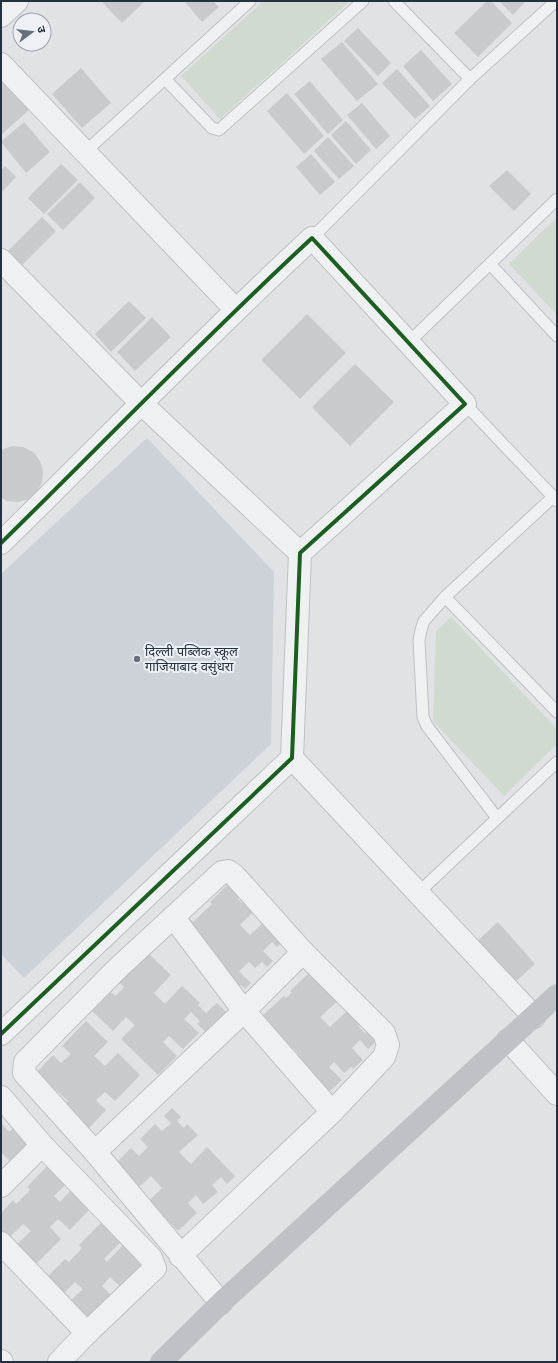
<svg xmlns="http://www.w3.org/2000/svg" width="558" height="1363" font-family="'Nunito Sans','Noto Sans Devanagari',sans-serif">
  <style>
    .built { fill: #cdd2d9 }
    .green { fill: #d1dad0 }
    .building { fill: #c8cacd }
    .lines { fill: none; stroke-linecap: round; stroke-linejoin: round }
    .lane-casing { stroke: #bec0c3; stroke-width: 13 }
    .street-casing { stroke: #bec0c3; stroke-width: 24 }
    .lane { stroke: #eff0f2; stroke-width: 11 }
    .street { stroke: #eff0f2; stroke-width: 22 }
    .secondary { stroke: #bec1c6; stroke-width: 22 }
    .cycleway-casing { stroke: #edf1f6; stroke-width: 6 }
    .cycleway { stroke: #1b5e20; stroke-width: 4 }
    .poi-dot { fill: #676f7a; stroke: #edf1f6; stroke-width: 1.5 }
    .labels { text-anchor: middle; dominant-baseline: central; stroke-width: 4; stroke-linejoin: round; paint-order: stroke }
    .poi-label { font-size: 13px; fill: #263140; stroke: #edf1f6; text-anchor: start }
  </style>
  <rect width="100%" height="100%" fill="#e0e2e5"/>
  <!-- built -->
  <polygon class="built" points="147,438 274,572 271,744 24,978 1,954 1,574"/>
  <!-- green -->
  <g class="green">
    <polygon points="263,1 350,1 220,119 181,76"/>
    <polygon points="557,217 557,315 509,264"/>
    <polygon points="451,617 557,729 557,744 504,796 433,721 436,631"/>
  </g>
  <!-- building -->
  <g class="building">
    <polygon points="101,1 145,1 122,23"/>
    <polygon points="184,1 213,1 219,7 202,22"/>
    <polygon points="487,1 491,1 512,23 478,57 454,33"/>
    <polygon points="499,1 526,1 513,15"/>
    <polygon points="358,28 391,63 378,76 344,41"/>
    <polygon points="342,42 378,84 357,101 321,59"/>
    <polygon points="421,50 452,84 433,101 403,66"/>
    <polygon points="81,68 111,103 82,128 52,94"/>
    <polygon points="397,69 430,106 415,119 382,83"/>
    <polygon points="1,77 30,109 1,135"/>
    <polygon points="310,81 343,120 328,134 294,94"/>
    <polygon points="287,93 324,136 304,154 267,111"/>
    <polygon points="362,103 390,136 376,149 347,115"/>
    <polygon points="346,121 371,150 356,164 331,135"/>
    <polygon points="24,122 50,152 26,173 1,142"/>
    <polygon points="328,137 354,166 339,179 314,151"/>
    <polygon points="311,154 335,182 320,195 296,167"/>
    <polygon points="61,164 78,180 44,214 28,198"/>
    <polygon points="5,166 16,177 1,193 1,170"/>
    <polygon points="507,170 531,194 514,211 489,186"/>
    <polygon points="80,182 95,198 63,230 47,214"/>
    <polygon points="42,217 56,231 21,266 7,252"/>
    <polygon points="129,301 146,318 111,352 95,334"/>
    <polygon points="307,314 346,353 300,399 261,360"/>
    <polygon points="152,317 171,337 135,371 117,352"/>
    <polygon points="355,364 394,402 350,446 312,407"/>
    <polygon points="12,446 23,447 33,452 40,461 43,471 42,482 37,492 29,499 18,502 7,501 1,498 1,450"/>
    <polygon points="228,884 240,897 237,899 242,903 244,901 254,911 240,925 250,935 264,922 283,941 277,947 272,942 263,951 273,961 267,967 262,962 255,968 249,962 239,971 251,983 245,989 241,985 237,987 187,927 192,920 193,922 212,904 210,902"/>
    <polygon points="498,922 535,964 512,985 475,943"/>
    <polygon points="146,951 171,975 154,993 165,1004 182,986 200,1003 198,1005 206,1013 217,1003 228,1014 209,1035 197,1024 200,1021 191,1012 184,1019 199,1033 183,1049 169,1036 163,1042 177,1056 158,1075 121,1039 135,1025 126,1017 113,1031 90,1009 108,990 116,996 124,987 117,980"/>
    <polygon points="312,970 320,985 327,992 330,989 340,999 320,1017 330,1027 349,1009 362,1023 358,1026 365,1033 367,1031 377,1041 368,1049 360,1040 352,1048 363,1060 353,1069 351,1067 344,1073 334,1062 329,1067 342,1080 330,1091 328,1089 322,1093 295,1061 300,1056 291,1046 285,1052 261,1017 284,996 286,998 292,992 290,991"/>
    <polygon points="86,1021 108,1042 94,1056 105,1066 118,1053 140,1075 115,1101 105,1092 96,1100 106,1110 88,1129 64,1105 68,1101 56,1090 52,1094 34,1075 53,1055 61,1063 71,1054 62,1046"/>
    <polygon points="172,1108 181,1117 177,1121 184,1128 187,1124 198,1135 179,1152 191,1164 207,1147 235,1176 227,1184 221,1177 212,1185 218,1192 203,1204 196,1195 188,1203 197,1213 178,1231 149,1201 162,1188 151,1176 137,1189 114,1165 131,1148 139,1156 148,1147 140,1139 155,1124 162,1131 171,1123 164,1116"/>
    <polygon points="1,1123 9,1132 17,1125 32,1141 10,1161 1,1152"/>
    <polygon points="49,1164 67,1183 54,1196 60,1202 73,1188 92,1207 70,1230 58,1219 50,1227 61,1239 33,1267 13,1248 31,1231 23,1224 6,1241 1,1236 1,1213 13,1200 16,1204 30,1190 27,1187"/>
    <polygon points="101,1223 121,1242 104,1259 107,1262 123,1245 144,1266 122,1288 110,1277 102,1286 113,1297 84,1326 65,1306 83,1289 75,1282 58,1299 41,1283 65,1259 69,1262 82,1248 79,1245"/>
  </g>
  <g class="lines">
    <defs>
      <g id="lane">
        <polyline points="394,1 470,79"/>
        <polyline points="165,79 212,128 219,130 363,1"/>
        <polyline points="85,152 250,1"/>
        <polyline points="312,238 470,79 556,1"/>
        <polyline points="490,264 557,336"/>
        <polyline points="408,343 557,199"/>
        <polyline points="465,404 557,501"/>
        <polyline points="445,597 557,712"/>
        <polyline points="497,818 427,726 423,717 419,640 421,630 424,621 445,597 553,497"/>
        <polyline points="418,893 557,762"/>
      </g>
      <g id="street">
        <polyline points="1,16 17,1"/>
        <polyline points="1,64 235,309"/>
        <polyline points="1,260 142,404 300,553"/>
        <path d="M1,543C105,441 205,337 312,238L465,404L300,553L292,758L1,1034"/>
        <polyline points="292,758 534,1017"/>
        <polyline points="174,918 244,1011 332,1112"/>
        <polyline points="508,1040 557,1094"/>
        <polyline points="1,1097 42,1145 151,1258 155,1268 87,1333 59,1362"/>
        <polyline points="95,1152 244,1011 303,952"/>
        <polyline points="1,1186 42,1145"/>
        <polyline points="1,1243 87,1333"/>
        <polyline points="180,1256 332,1112 384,1057 388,1045 384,1033 303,952 234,875 228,871 222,872 118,968 25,1062 24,1073 95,1152 221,1303"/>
        <polyline points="1,1361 2,1362"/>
      </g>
    </defs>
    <!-- lane casing -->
    <use href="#lane" class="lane-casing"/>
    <!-- street casing -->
    <use href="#street" class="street-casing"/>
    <!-- lane -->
    <use href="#lane" class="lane"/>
    <!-- street -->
    <use href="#street" class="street"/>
    <!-- secondary -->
    <polyline class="secondary" points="161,1362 221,1303 557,995"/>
    <defs>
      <path id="cycleway" d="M1,543C105,441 205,337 312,238L465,404L300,553L292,758L1,1034"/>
    </defs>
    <!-- cycleway casing -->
    <use href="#cycleway" class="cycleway-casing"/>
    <!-- cycleway -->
    <use href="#cycleway" class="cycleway"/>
  </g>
  <!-- markers -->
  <circle class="poi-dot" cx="137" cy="659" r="4"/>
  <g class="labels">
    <!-- poi labels -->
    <g class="poi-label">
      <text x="145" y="652">दिल्ली पब्लिक स्कूल<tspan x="145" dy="15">गाजियाबाद वसुंधरा</tspan></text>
    </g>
  </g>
  <!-- border -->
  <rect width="558" height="1363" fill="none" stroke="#263140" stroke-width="4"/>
  <!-- north arrow -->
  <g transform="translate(32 32) rotate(75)"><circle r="19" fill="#edf1f6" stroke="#9da4ad"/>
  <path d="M0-3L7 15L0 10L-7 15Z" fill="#676f7a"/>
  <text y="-6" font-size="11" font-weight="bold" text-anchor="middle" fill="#263140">उ</text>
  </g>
</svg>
